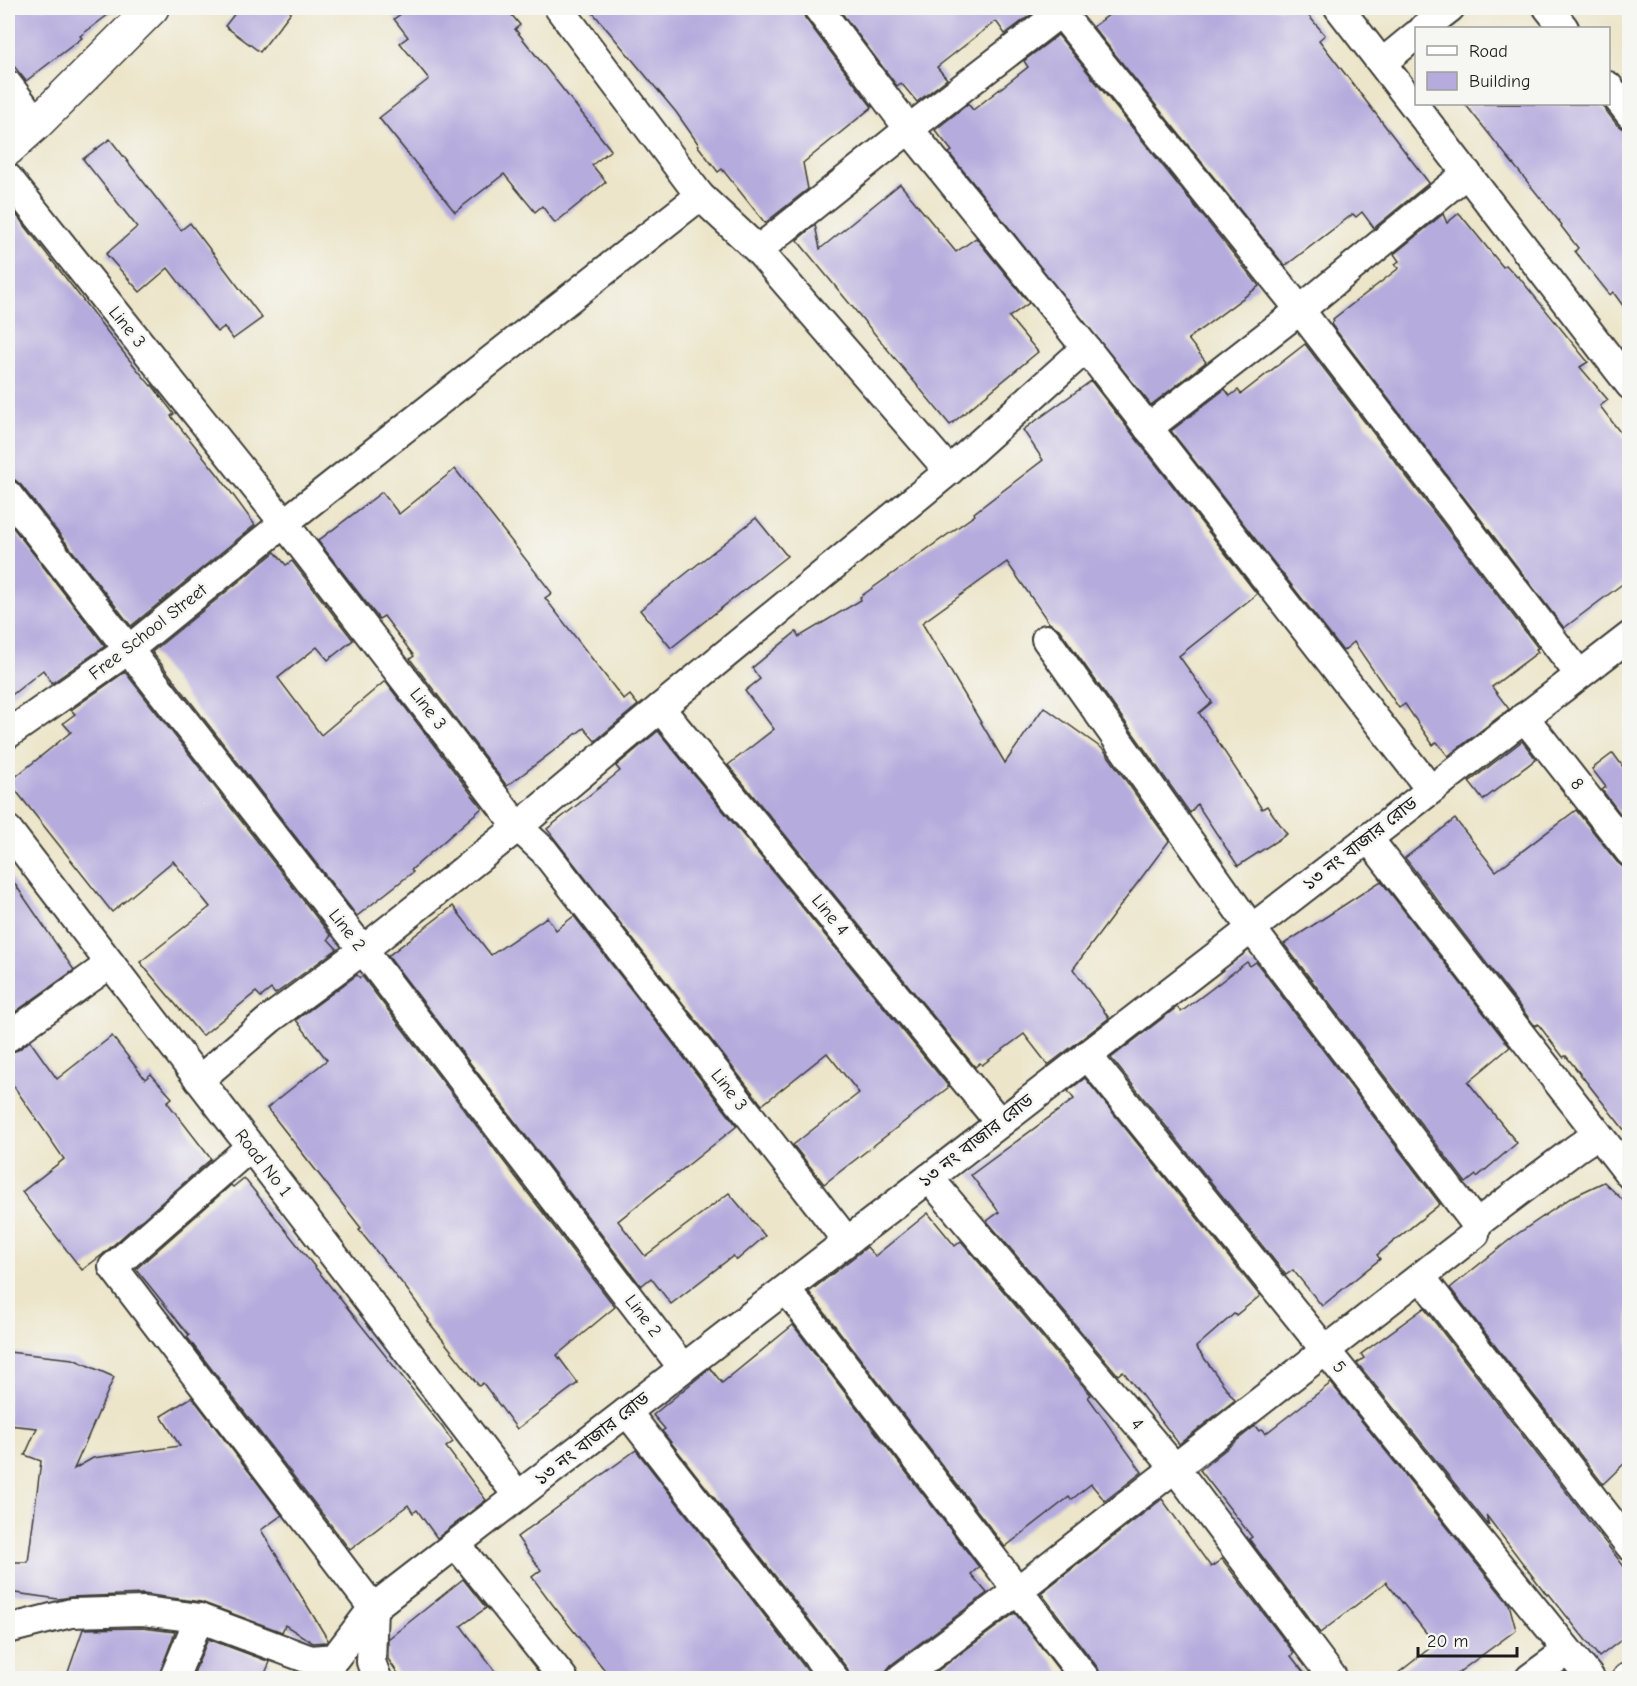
<svg xmlns="http://www.w3.org/2000/svg" width="1637" height="1686" font-family="'Comic Neue','Noto Sans Bengali',sans-serif">
  <style>
    .building { fill: #b5abdd }
    .lines { fill: none; stroke-linecap: round; stroke-linejoin: round }
    .minor-casing { stroke: #3b3a36; stroke-width: 32 }
    .tertiary-casing { stroke: #3b3a36; stroke-width: 36 }
    .minor { stroke: #fff; stroke-width: 28 }
    .tertiary { stroke: #fff; stroke-width: 33 }
    .labels { text-anchor: middle; dominant-baseline: central; stroke-width: 5; stroke-linejoin: round; paint-order: stroke }
    .street-label { font-size: 18px; fill: #1c1c1c; stroke: #f6f6f2 }
  </style>
  <rect width="100%" height="100%" fill="#f6f6f2"/>
  <filter id="ink" filterUnits="userSpaceOnUse"><feTurbulence type="fractalNoise" baseFrequency=".0167" numOctaves="2"/><feDisplacementMap in="SourceGraphic" scale="12" xChannelSelector="R" yChannelSelector="G"/><feConvolveMatrix kernelMatrix="1 2 1 2 8 2 1 2 1" color-interpolation-filters="sRGB"/></filter>
  <filter id="wash" filterUnits="userSpaceOnUse"><feTurbulence type="fractalNoise" baseFrequency=".008" numOctaves="4" result="noise"/><feDisplacementMap in="SourceGraphic" scale="24" xChannelSelector="R" yChannelSelector="G"/><feGaussianBlur stdDeviation="1.35" result="paint"/><feColorMatrix in="noise" values="0 0 0 0 0 0 0 0 0 0 0 0 0 0 0 0 0 1.4 0 .05"/><feComposite in="paint" operator="in"/></filter>
  <g filter="url(#wash)">
    <rect width="100%" height="100%" fill="#ece5c9"/>
    <g id="blocks">
      <!-- building -->
      <g class="building">
        <polygon points="8,8 117,8 80,36 82,38 26,81 8,59"/>
        <polygon points="239,8 294,8 260,52 225,26"/>
        <polygon points="409,8 506,8 520,25 515,29 611,150 592,165 606,182 555,223 542,206 535,212 504,174 455,212 379,118 429,79 400,43 408,37 394,19"/>
        <polygon points="589,8 802,8 805,18 872,107 803,163 808,189 765,223 722,169 718,172 698,146 699,145 676,112"/>
        <polygon points="838,8 1040,8 1005,34 996,21 937,67 947,79 917,102 901,83 897,86"/>
        <polygon points="1118,8 1302,8 1325,35 1319,40 1429,183 1374,228 1362,212 1356,217 1353,214 1285,266 1093,27"/>
        <polygon points="1058,35 1259,286 1188,339 1206,362 1151,405 949,153 952,151 935,130 968,104 973,110 1028,67 1024,61"/>
        <polygon points="1465,104 1601,104 1617,125 1623,129 1629,130 1629,314 1613,292 1610,295 1575,251 1578,248 1561,226 1562,225"/>
        <polygon points="110,139 181,230 190,223 262,318 233,339 224,327 217,332 168,268 140,292 106,254 137,227 83,159"/>
        <polygon points="900,184 956,252 976,238 1029,303 1009,317 1038,352 950,425 797,240 815,225 820,249"/>
        <polygon points="8,204 127,357 151,386 152,385 174,414 171,416 219,476 255,525 131,626 21,485 15,480 8,479"/>
        <polygon points="1459,213 1503,267 1506,265 1517,277 1518,276 1588,362 1580,367 1608,400 1600,406 1629,444 1629,579 1564,628 1331,324 1334,321 1333,319 1399,268 1395,264 1399,261 1394,254 1443,214 1447,223"/>
        <polygon points="1305,344 1538,648 1536,649 1538,652 1492,687 1509,709 1448,756 1437,742 1433,745 1405,704 1399,708 1354,642 1343,651 1171,431 1225,389 1230,396 1238,390 1241,394"/>
        <polygon points="1091,381 1257,594 1179,656 1212,702 1199,713 1262,809 1267,806 1287,834 1238,866 1197,804 1190,813 1059,629 1049,623 1007,562 922,623 1005,763 1044,707 1104,750 1169,841 1073,969 1109,1018 1048,1065 1024,1034 982,1065 980,1063 975,1067 728,765 774,729 745,691 760,679 752,668 796,632 799,637 861,600 860,597 975,515 974,513 1043,460 1023,430"/>
        <polygon points="455,469 552,593 545,598 624,700 630,695 638,705 595,741 584,728 507,786 410,659 414,656 384,616 379,619 318,541 382,492 399,514"/>
        <polygon points="756,518 787,556 671,648 640,610"/>
        <polygon points="8,521 105,646 52,683 43,670 8,698"/>
        <polygon points="275,552 286,565 292,561 353,640 328,660 317,647 278,678 321,735 385,681 482,808 411,870 413,872 357,916 152,652"/>
        <polygon points="125,672 331,936 328,939 337,949 275,994 271,989 261,997 256,992 202,1036 140,962 210,907 173,861 112,912 9,782 71,732 63,723 75,714 71,710"/>
        <polygon points="658,731 949,1087 824,1184 793,1145 859,1093 827,1053 762,1105 547,829 620,771 616,766"/>
        <polygon points="1522,741 1536,759 1483,800 1469,782"/>
        <polygon points="1613,753 1626,771 1629,768 1629,825 1602,790 1606,787 1592,769"/>
        <polygon points="1576,810 1617,862 1623,867 1629,868 1629,1136 1566,1056 1563,1057 1538,1024 1535,1026 1405,858 1455,819 1496,871"/>
        <polygon points="8,874 74,970 8,1017"/>
        <polygon points="1381,881 1510,1047 1468,1082 1517,1143 1477,1177 1476,1175 1466,1183 1284,944"/>
        <polygon points="453,906 491,955 547,917 556,930 574,916 737,1126 618,1221 645,1256 729,1193 765,1236 737,1260 733,1256 671,1304 651,1278 641,1286 388,956"/>
        <polygon points="1247,962 1250,966 1256,962 1440,1204 1377,1255 1380,1259 1322,1306 1293,1270 1286,1275 1111,1058 1177,1007 1181,1012"/>
        <polygon points="357,975 360,978 362,976 615,1307 557,1355 578,1383 517,1429 483,1383 479,1386 428,1321 429,1320 406,1288 359,1230 361,1228 267,1108 327,1060 296,1020"/>
        <polygon points="112,1036 145,1079 151,1074 172,1098 167,1102 211,1159 102,1255 82,1270 22,1192 64,1159 8,1078 8,1053 18,1050 30,1041 57,1079"/>
        <polygon points="1085,1078 1260,1296 1236,1315 1234,1314 1196,1347 1235,1400 1179,1444 1123,1371 1118,1375 987,1221 999,1212 971,1175 1074,1099 1068,1091"/>
        <polygon points="244,1178 443,1428 453,1442 446,1447 486,1500 437,1538 417,1510 413,1513 408,1505 350,1550 187,1337 189,1335 136,1269 231,1185 233,1187"/>
        <polygon points="1604,1182 1629,1206 1629,1459 1603,1484 1450,1288 1513,1237 1572,1197"/>
        <polygon points="928,1213 955,1246 961,1241 1091,1395 1088,1397 1142,1472 1105,1501 1091,1484 1071,1500 1069,1497 1005,1547 809,1292 867,1247 875,1256"/>
        <polygon points="1424,1308 1629,1573 1629,1634 1599,1657 1549,1594 1547,1595 1486,1515 1489,1526 1357,1363 1364,1358 1361,1354"/>
        <polygon points="793,1325 979,1567 971,1574 987,1593 891,1665 886,1671 885,1678 850,1678 847,1668 662,1431 665,1429 653,1415 710,1368 722,1383"/>
        <polygon points="8,1352 73,1359 114,1377 74,1469 93,1458 180,1446 161,1416 192,1397 282,1515 261,1530 328,1640 326,1642 313,1643 285,1625 282,1632 201,1602 143,1594 71,1597 58,1599 8,1592 8,1562 28,1562 41,1461 25,1455 37,1428 8,1425"/>
        <polygon points="1331,1383 1509,1604 1516,1630 1451,1678 1392,1678 1435,1644 1386,1582 1320,1633 1249,1539 1252,1537 1200,1470 1255,1426 1259,1431 1262,1429 1265,1434"/>
        <polygon points="636,1450 813,1678 611,1678 553,1605 532,1577 541,1570 517,1537"/>
        <polygon points="1162,1499 1211,1567 1222,1559 1294,1653 1291,1656 1308,1678 1101,1678 1098,1668 1041,1593"/>
        <polygon points="463,1579 486,1608 461,1626 500,1678 401,1678 388,1659 388,1639"/>
        <polygon points="1015,1613 1065,1678 928,1678"/>
        <polygon points="142,1628 175,1632 158,1678 66,1678 83,1629"/>
        <polygon points="208,1639 270,1662 263,1678 192,1678"/>
      </g>
    </g>
  </g>
  <g filter="url(#ink)">
    <use href="#blocks" fill-opacity="0" stroke="#3b3a36" stroke-width="1.5"/>
    <g class="lines">
      <defs>
        <g id="minor">
          <polyline points="559,8 700,196"/>
          <polyline points="818,8 909,129 1086,348 1430,789"/>
          <polyline points="1057,8 1300,310 1579,674"/>
          <polyline points="1339,8 1630,385"/>
          <polyline points="1548,8 1564,28"/>
          <polyline points="1424,28 1450,8"/>
          <polyline points="1382,63 1416,35"/>
          <polyline points="8,85 37,123"/>
          <polyline points="1608,86 1630,114"/>
          <polyline points="8,178 284,523 518,827 544,851 847,1241"/>
          <polyline points="758,250 909,129 1066,8"/>
          <polyline points="1148,428 1300,310 1467,173"/>
          <polyline points="8,495 363,950 683,1368"/>
          <polyline points="660,708 1000,1123"/>
          <polyline points="1524,717 1630,852"/>
          <polyline points="8,734 128,650 284,523 700,196 758,250 949,471"/>
          <polyline points="8,830 518,1496"/>
          <polyline points="1368,838 1630,1175"/>
          <polyline points="8,1037 110,964"/>
          <polyline points="1087,1055 1590,1678"/>
          <polyline points="199,1080 270,1019 363,950 518,827 660,708 949,471 1086,348"/>
          <polyline points="250,1147 113,1267 373,1608 371,1662 377,1678"/>
          <polyline points="929,1178 1175,1468 1333,1678"/>
          <polyline points="1476,1224 1577,1148 1598,1134"/>
          <polyline points="1421,1277 1630,1546"/>
          <polyline points="786,1289 1085,1678"/>
          <polyline points="627,1412 834,1678"/>
          <polyline points="456,1544 563,1678"/>
          <polyline points="8,1629 71,1613 143,1611 199,1618 311,1660 335,1658 373,1608 1630,636"/>
          <polyline points="174,1678 199,1618"/>
          <polyline points="901,1678 1017,1591 1475,1234 1476,1224 1251,928 1046,639"/>
          <polyline points="1530,1678 1567,1651"/>
          <polyline points="1627,1678 1630,1676"/>
        </g>
        <polyline id="tertiary" points="8,149 37,123 152,8"/>
      </defs>
      <!-- minor casing -->
      <use href="#minor" class="minor-casing"/>
      <!-- tertiary casing -->
      <use href="#tertiary" class="tertiary-casing"/>
      <!-- minor -->
      <use href="#minor" class="minor"/>
      <!-- tertiary -->
      <use href="#tertiary" class="tertiary"/>
    </g>
  </g>
  <g class="labels">
    <!-- street labels -->
    <g class="street-label">
      <text transform="translate(127 327) rotate(51)">Line 3</text>
      <text transform="translate(148 632) rotate(-38)">Free School Street</text>
      <text transform="translate(428 709) rotate(52)">Line 3</text>
      <text transform="translate(1577 784) rotate(52)">8</text>
      <text transform="translate(1360 844) rotate(-38)">১৩ নং বাজার রোড</text>
      <text transform="translate(830 915) rotate(51)">Line 4</text>
      <text transform="translate(347 930) rotate(52)">Line 2</text>
      <text transform="translate(729 1090) rotate(52)">Line 3</text>
      <text transform="translate(976 1141) rotate(-38)">১৩ নং বাজার রোড</text>
      <text transform="translate(263 1163) rotate(52)">Road No 1</text>
      <text transform="translate(643 1316) rotate(53)">Line 2</text>
      <text transform="translate(1339 1367) rotate(51)">5</text>
      <text transform="translate(1137 1424) rotate(50)">4</text>
      <text transform="translate(592 1439) rotate(-38)">১৩ নং বাজার রোড</text>
    </g>
  </g>
  <!-- margin -->
  <rect width="1637" height="1686" fill="none" stroke="#f6f6f2" stroke-width="30"/>
  <!-- legend -->
  <rect x="1415" y="27" width="195" height="78" fill="#f6f6f2" stroke="#9f9f9c" stroke-width="1.5"/>
  <rect x="1427" y="46" width="30" height="9" fill="#ffffff" stroke="#9f9f9c" stroke-width="1.5"/>
  <text x="1469" y="57" font-size="18" fill="#1c1c1c">Road</text>
  <rect x="1427" y="72" width="30" height="18" fill="#b5abdd" stroke="#9f9f9c" stroke-width="1.5"/>
  <text x="1469" y="87" font-size="18" fill="#1c1c1c">Building</text>
  <!-- scale -->
  <path d="M1418 1647v9h99v-9" fill="none" stroke="#1c1c1c" stroke-width="3"/>
  <text x="1427" y="1647" font-size="18" fill="#1c1c1c" stroke="#f6f6f2" stroke-width="4.5" paint-order="stroke">20 m</text>
</svg>
